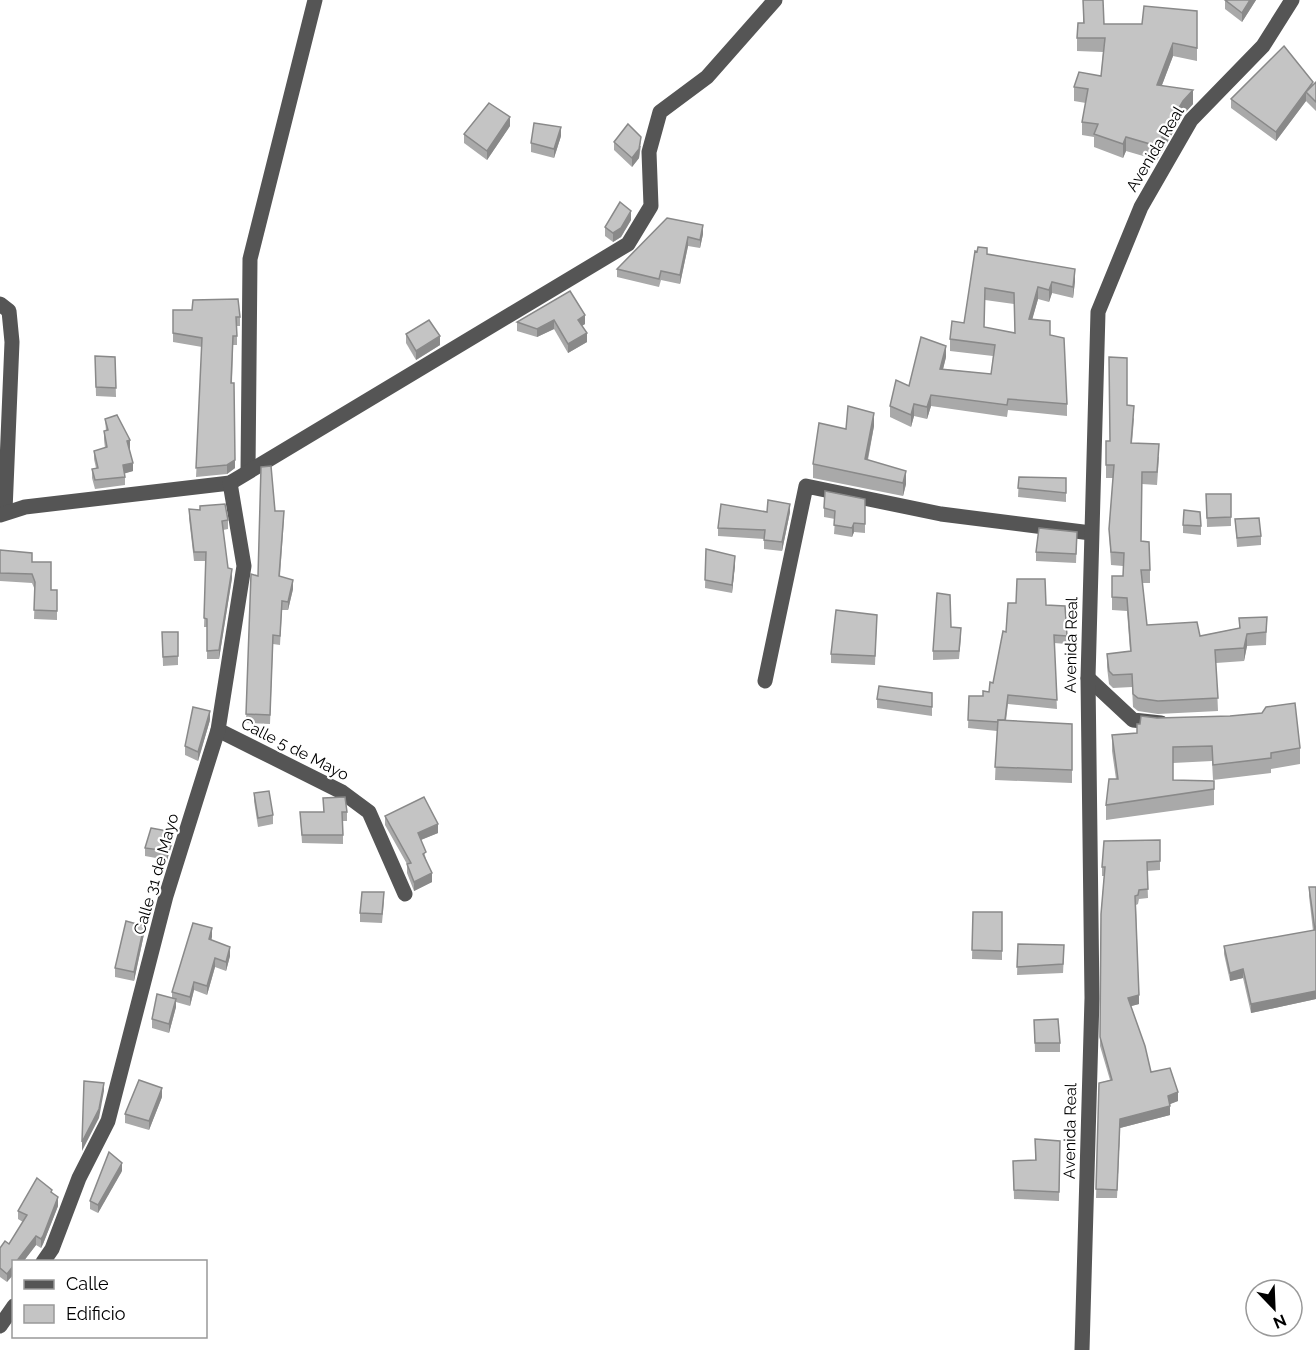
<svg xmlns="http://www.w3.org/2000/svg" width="1316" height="1350" font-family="Raleway,sans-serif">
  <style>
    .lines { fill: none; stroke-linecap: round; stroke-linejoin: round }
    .minor { stroke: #555; stroke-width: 15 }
    .wall { fill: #a9a9a9; fill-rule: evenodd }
    .shaded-wall { fill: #898989 }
    .building { fill: #c4c4c4; stroke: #898989; stroke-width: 1.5; fill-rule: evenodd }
    .labels { text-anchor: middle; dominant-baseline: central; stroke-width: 4.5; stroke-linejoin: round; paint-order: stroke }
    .street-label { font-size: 16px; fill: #000; stroke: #fff }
  </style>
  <rect width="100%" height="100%" fill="#fff"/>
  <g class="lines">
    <!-- minor -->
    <g class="minor">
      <polyline points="0,304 9,311 12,342 5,511"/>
      <polyline points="248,471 250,259 315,0"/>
      <polyline points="0,515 25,507 230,483 628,244 651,206 649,152 660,112 707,77 775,0"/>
      <polyline points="1088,678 1133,720 1161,723"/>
      <polyline points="765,681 806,486 941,514 1091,533"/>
      <polyline points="218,730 342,792 369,812 405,894"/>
      <polyline points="43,1262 52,1249 79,1178 108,1121 166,896 218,730 244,566 230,483"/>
      <polyline points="0,1326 14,1306"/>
      <polyline points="1082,1350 1092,998 1088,678 1098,312 1141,207 1191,120 1263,46 1292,0"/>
    </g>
  </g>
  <!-- wall -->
  <g class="wall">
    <polygon points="1083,0 1104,24 1142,24 1197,11 1197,61 1173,56 1162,85 1193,104 1183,115 1157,160 1126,151 1123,158 1094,147 1094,137 1082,135 1082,122 1086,103 1074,101 1074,87 1101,76 1103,52 1077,51 1077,38 1083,23"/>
    <polygon points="1225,0 1256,0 1242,22 1225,9"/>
    <polygon points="1316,82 1316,111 1306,101 1276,141 1231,108 1231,99 1313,84"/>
    <polygon points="510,126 487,160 464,143 464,134"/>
    <polygon points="561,136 554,158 531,152 531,143"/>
    <polygon points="614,142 641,146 639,158 632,167 614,150"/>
    <polygon points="667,218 703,234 700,248 688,246 680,284 661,280 659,287 617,277 617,269"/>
    <polygon points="631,220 621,237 613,242 605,236 605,227"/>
    <path d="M987,254L1075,281L1073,298L1052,293L1049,302L1038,299L1032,319L1050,335L1067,404V416L1008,410L1007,417L931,406L927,419L914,416L911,427L890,417V406L909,386L946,357L943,369L991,374L993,356L950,351V339L964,323ZM985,300L1014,304L1015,333L984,327Z"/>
    <polygon points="570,291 585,324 582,326 587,342 568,353 554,329 537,337 517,331 517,322"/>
    <polygon points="173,310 240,317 240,326 237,326 237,345 233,345 232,383 235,468 227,474 196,477 202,347 173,342"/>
    <polygon points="406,334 440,345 416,360 406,343"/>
    <polygon points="95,356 115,357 116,397 96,396"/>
    <polygon points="1127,405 1134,419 1132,443 1159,457 1157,485 1142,484 1141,541 1150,570 1150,583 1142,583 1147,625 1200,636 1239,628 1239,618 1267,617 1266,645 1247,646 1244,661 1216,663 1218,711 1158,714 1138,711 1133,707 1132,687 1113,688 1109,684 1107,667 1107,654 1130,651 1127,611 1112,610 1112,576 1123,576 1123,566 1111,565 1109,529 1113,478 1106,478 1106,441 1110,441"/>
    <polygon points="105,419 130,449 129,449 133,471 125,473 125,485 95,489 92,478 92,469 96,468 94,459 94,451 105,448 104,440 104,431 106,431"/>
    <polygon points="874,426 868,460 906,484 903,496 813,478 813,464 846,429"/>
    <polygon points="1019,477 1066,478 1066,502 1018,497"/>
    <polygon points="1206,494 1231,494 1231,526 1207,527"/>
    <polygon points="865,499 865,533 854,532 852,537 834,534 835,519 824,517 824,508"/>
    <polygon points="189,509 228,520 228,529 223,530 228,568 232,578 219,659 207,659 207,627 204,627 206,561 194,561 189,518"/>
    <polygon points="275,511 284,519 280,576 293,589 288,610 282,610 280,645 273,644 270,724 246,723 251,574 258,576"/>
    <polygon points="767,512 790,512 782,551 764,549 764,539 718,536 718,528"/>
    <polygon points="1235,519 1261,536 1261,545 1237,547"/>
    <polygon points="1183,525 1201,526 1201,535 1183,533"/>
    <polygon points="1077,532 1076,563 1036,561 1036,552"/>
    <polygon points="706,549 735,565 732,593 705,588"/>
    <polygon points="0,550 32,562 51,590 57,590 57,620 34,619 35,590 32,583 0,581"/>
    <polygon points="1046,605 1067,636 1067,644 1054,643 1057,709 1008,704 1006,721 1072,724 1072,783 995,780 997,731 968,728 969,696 983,696 989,692 993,683 1006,632"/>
    <polygon points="877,615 875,665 831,663 831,654"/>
    <polygon points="951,627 961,637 959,659 933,660 933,651"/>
    <polygon points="162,632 178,632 178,665 163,666"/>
    <polygon points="877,699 932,702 932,716 877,708"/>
    <polygon points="210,720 198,761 185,755 185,746"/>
    <polygon points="1137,724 1300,748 1300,764 1271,769 1271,773 1213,780 1212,761 1173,763 1173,780 1214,789 1214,805 1106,820 1106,805 1116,779 1112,751 1112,735 1137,733"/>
    <polygon points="254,793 273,815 273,824 258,827 254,801"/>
    <polygon points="323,798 347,812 347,821 343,821 343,844 302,843 300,812 324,812"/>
    <polygon points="385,816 438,833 421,840 432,882 414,891 407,873 407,864 385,825"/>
    <polygon points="1160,840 1160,870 1147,871 1148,898 1139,899 1138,904 1136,905 1139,1004 1131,1006 1151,1072 1178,1101 1169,1104 1170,1115 1120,1128 1117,1198 1096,1198 1099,1083 1110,1080 1100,1046 1101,914 1104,876 1102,876 1102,867"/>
    <polygon points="173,841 167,860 145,856 145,848"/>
    <polygon points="1309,887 1316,887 1316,999 1251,1013 1243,978 1230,981 1224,954 1224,946 1313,931 1309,896"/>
    <polygon points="384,901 382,923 360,922 360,913"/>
    <polygon points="973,912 1002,912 1002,960 972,959"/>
    <polygon points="144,934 134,981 115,977 115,968"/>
    <polygon points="212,937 211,940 230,956 226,971 215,967 207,995 194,990 190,1006 176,1002 176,1007 169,1033 152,1028 152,1019 172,998 172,992"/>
    <polygon points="1018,944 1064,954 1063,973 1017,975"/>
    <polygon points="1034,1020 1060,1043 1060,1052 1035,1052"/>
    <polygon points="162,1097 149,1130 125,1123 125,1114"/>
    <polygon points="1035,1139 1060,1141 1059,1201 1014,1199 1013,1161 1035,1160"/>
    <polygon points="122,1171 98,1213 90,1209 90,1201"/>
    <polygon points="52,1193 58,1206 43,1244 41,1248 36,1245 23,1262 14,1262 7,1282 0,1277 0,1248 9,1244 23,1222 18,1219 18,1211"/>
  </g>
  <!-- shaded-wall -->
  <g class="shaded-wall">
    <polygon points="1250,0 1256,0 1242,22 1242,13"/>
    <polygon points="1173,43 1173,56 1157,98 1157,85"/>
    <polygon points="1193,90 1193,104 1183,115 1157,160 1157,146 1183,101"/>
    <polygon points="1306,92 1306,101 1276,141 1276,132"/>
    <polygon points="510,117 510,126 487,160 487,151"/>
    <polygon points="561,127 561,136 554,158 554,149"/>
    <polygon points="641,137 639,158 632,167 632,158"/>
    <polygon points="1126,137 1126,151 1123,158 1123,144"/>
    <polygon points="631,211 631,220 621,237 613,242 613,233"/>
    <polygon points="703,225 703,234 700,248 700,240"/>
    <polygon points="688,237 688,246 680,284 680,275"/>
    <polygon points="1075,269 1075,281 1073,298 1073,287"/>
    <polygon points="1052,282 1052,293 1049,302 1049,290"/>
    <polygon points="1038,287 1038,299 1029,331 1029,319"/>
    <polygon points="585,315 585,324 578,328 578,320"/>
    <polygon points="554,320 554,329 537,337 537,329"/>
    <polygon points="587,333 587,342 568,353 568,344"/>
    <polygon points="440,336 440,345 416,360 416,351"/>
    <polygon points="946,346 946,357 940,381 940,369"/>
    <polygon points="931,395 931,406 927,419 927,407"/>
    <polygon points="914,404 914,416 911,427 911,415"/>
    <polygon points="874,413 874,426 865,472 865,459"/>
    <polygon points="130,440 130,449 127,449 127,441"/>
    <polygon points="235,460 235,468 227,474 227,465"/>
    <polygon points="133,463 133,471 123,474 123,465"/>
    <polygon points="906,471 906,484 903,496 903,483"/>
    <polygon points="790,504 790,512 782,551 782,542"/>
    <polygon points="854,523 854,532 852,537 852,528"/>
    <polygon points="735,556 735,565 732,593 732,585"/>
    <polygon points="232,569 232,578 219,659 219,650"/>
    <polygon points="293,580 293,589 288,610 288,602"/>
    <polygon points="1247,634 1247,646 1244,661 1244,648"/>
    <polygon points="210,711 210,720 198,761 198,752"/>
    <polygon points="438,824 438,833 418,841 418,833"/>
    <polygon points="173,832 173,841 167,860 167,851"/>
    <polygon points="432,873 432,882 414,891 414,882"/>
    <polygon points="144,926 144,934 134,981 134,972"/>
    <polygon points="212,928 212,937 209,948 209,939"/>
    <polygon points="230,947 230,956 226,971 226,962"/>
    <polygon points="215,958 215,967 207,995 207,986"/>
    <polygon points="1243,969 1243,978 1230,981 1230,973"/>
    <polygon points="194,982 194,990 190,1006 190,997"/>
    <polygon points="1316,991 1316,999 1251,1013 1251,1004"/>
    <polygon points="1139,995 1139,1004 1128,1007 1128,998"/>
    <polygon points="176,999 176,1007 169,1033 169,1024"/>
    <polygon points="104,1083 104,1091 99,1118 82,1151 82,1142"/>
    <polygon points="162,1088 162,1097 149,1130 149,1121"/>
    <polygon points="1178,1092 1178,1101 1168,1105 1168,1096"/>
    <polygon points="1170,1106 1170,1115 1120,1128 1117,1198 1120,1119"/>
    <polygon points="122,1163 122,1171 98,1213 98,1205"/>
    <polygon points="58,1197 58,1206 43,1244 41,1248 41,1239"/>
    <polygon points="36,1236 36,1245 23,1262 16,1262"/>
    <polygon points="14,1265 14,1274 7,1282 7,1274"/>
  </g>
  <!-- building -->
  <g class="building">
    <polygon points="1083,0 1103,0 1104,24 1142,24 1144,6 1197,11 1197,48 1173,43 1157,85 1193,90 1183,101 1157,146 1126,137 1123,144 1094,134 1098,124 1082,122 1088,89 1074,87 1079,72 1101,76 1105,38 1077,38 1078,23 1084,23"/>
    <polygon points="1225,0 1250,0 1242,13"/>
    <polygon points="1284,46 1313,82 1276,132 1231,99"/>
    <polygon points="1316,82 1316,102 1306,92"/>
    <polygon points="489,103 510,117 487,151 464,134"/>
    <polygon points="534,123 561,127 554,149 531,143"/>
    <polygon points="628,124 641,137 639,149 632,158 614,142"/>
    <polygon points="620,202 631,211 621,228 613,233 605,227"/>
    <polygon points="667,218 703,225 700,240 688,237 680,275 661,271 659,279 617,269"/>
    <path d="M978,247L987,248V254L1075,269L1073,287L1052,282L1049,290L1038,287L1029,319L1050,321V335L1064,338L1067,404L1008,399L1007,405L931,395L927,407L914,404L911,415L890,406L896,380L909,386L921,337L946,346L940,369L991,374L995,345L950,339L952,321L964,323L975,251L977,252ZM985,288L1014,293L1015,333L984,327Z"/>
    <polygon points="570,291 585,315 578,320 587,333 568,344 554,320 537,329 517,322"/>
    <polygon points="238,299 240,317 236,317 237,336 233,336 231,383 234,383 235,460 227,465 196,468 202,338 173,333 173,310 192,310 193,300"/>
    <polygon points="429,320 440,336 416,351 406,334"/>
    <polygon points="95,356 115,357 116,388 96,387"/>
    <polygon points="1109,357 1127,358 1127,405 1134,406 1131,443 1159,444 1157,472 1142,472 1141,541 1149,542 1150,570 1141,570 1147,625 1197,622 1200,636 1240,628 1239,618 1267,617 1266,632 1247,634 1244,648 1215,650 1218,698 1158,701 1138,698 1133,694 1132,674 1113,675 1109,671 1107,654 1131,651 1127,598 1112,597 1112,576 1123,576 1124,553 1111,552 1109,529 1114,465 1106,465 1106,441 1110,441"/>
    <polygon points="848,406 874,413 865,459 906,471 903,483 813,464 819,423 846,429"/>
    <polygon points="117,415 130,440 127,441 133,463 123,465 125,477 95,480 92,469 98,468 94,451 107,447 104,431 108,430 105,419"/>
    <polygon points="271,466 275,511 284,511 279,576 293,580 288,602 282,601 280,636 273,635 270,715 246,714 251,574 258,576 261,467"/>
    <polygon points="1019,477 1066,478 1066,493 1018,488"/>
    <polygon points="825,491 865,499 865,524 854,523 852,528 834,525 835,511 824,508"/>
    <polygon points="1206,494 1231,494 1231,517 1207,518"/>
    <polygon points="768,500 790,504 782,542 764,540 765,530 718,528 721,504 767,512"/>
    <polygon points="225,504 228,520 222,521 228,568 232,569 219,650 207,651 207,619 204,618 206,552 194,552 189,509 200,510 200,506"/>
    <polygon points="1184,510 1200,512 1201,526 1183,525"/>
    <polygon points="1259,518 1261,536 1237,538 1235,519"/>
    <polygon points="1039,528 1077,532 1076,554 1036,552"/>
    <polygon points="706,549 735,556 732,585 705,580"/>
    <polygon points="0,550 32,553 32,562 51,562 51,590 57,590 57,611 34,610 35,582 32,574 0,573"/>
    <polygon points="1017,579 1045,579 1046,605 1065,606 1067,636 1054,635 1057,700 1008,695 1005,720 998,720 998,722 968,720 969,696 983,696 983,691 989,692 990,682 993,683 1003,631 1006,632 1008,603 1016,603"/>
    <polygon points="937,593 950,595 951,627 961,628 959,651 933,651"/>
    <polygon points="836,610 877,615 875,656 831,654"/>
    <polygon points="162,632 178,632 178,656 163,657"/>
    <polygon points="879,686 932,693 932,707 877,699"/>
    <polygon points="1295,703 1300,748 1271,753 1271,758 1213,765 1212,746 1173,747 1173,780 1214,781 1214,789 1106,805 1109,779 1118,779 1112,735 1137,733 1137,724 1140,724 1141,716 1157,718 1230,716 1262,713 1266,707"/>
    <polygon points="193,707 210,711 198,752 185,746"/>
    <polygon points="998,720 1072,724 1072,770 995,767"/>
    <polygon points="269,791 273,815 258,818 254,793"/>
    <polygon points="345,797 347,812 342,812 343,835 302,835 300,812 324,812 323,798"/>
    <polygon points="424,797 438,824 418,833 426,852 423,854 432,873 414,882 407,864 411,863 385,816"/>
    <polygon points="151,828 173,832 167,851 145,848"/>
    <polygon points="1160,840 1160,861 1147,862 1148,889 1139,890 1138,895 1135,896 1139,995 1128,998 1145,1046 1151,1072 1170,1068 1178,1092 1168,1096 1170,1106 1120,1119 1117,1190 1096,1189 1099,1083 1112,1080 1100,1037 1101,914 1105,867 1102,867 1104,841"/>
    <polygon points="1309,887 1316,887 1316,991 1251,1004 1243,969 1230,973 1224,946 1315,930"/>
    <polygon points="362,892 384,892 382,914 360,913"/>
    <polygon points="973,912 1002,912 1002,951 972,950"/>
    <polygon points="126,921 144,926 134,972 115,968"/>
    <polygon points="193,923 212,928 209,939 230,947 226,962 215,958 207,986 194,982 190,997 172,992"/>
    <polygon points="1018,944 1064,945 1063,964 1017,967"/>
    <polygon points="157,994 176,999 169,1024 152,1019"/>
    <polygon points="1058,1019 1060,1043 1035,1043 1034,1020"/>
    <polygon points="139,1080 162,1088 149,1121 125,1114"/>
    <polygon points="84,1081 104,1083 99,1109 82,1142"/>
    <polygon points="1035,1139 1060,1141 1059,1192 1014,1190 1013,1161 1036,1160"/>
    <polygon points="109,1152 122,1163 98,1205 90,1201"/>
    <polygon points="37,1178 52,1190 51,1192 58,1197 43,1236 41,1239 36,1236 16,1262 14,1262 14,1265 7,1274 0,1268 0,1248 5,1241 9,1244 27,1215 18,1211"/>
  </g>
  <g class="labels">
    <!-- street labels -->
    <g class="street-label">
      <text transform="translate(1155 149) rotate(-59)">Avenida Real</text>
      <text transform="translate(1071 645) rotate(-89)">Avenida Real</text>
      <text transform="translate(295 749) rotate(27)">Calle 5 de Mayo</text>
      <text transform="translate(156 874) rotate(-74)">Calle 31 de Mayo</text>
      <text transform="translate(1070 1131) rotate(-89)">Avenida Real</text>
    </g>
  </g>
  <!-- legend -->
  <rect x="12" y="1260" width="195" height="78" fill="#ffffff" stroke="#999999" stroke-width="1.5"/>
  <rect x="24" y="1280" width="30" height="9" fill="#555555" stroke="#999999" stroke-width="1.5"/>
  <text x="66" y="1290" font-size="18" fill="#000000">Calle</text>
  <rect x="24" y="1305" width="30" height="18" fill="#c4c4c4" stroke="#999999" stroke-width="1.5"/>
  <text x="66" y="1320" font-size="18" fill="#000000">Edificio</text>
  <!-- north arrow -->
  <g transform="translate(1274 1308) rotate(157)"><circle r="28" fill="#ffffff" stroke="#999999" stroke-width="1.5"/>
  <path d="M0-4.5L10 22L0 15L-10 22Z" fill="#000000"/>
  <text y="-9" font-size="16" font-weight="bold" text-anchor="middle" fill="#000000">N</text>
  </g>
</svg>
